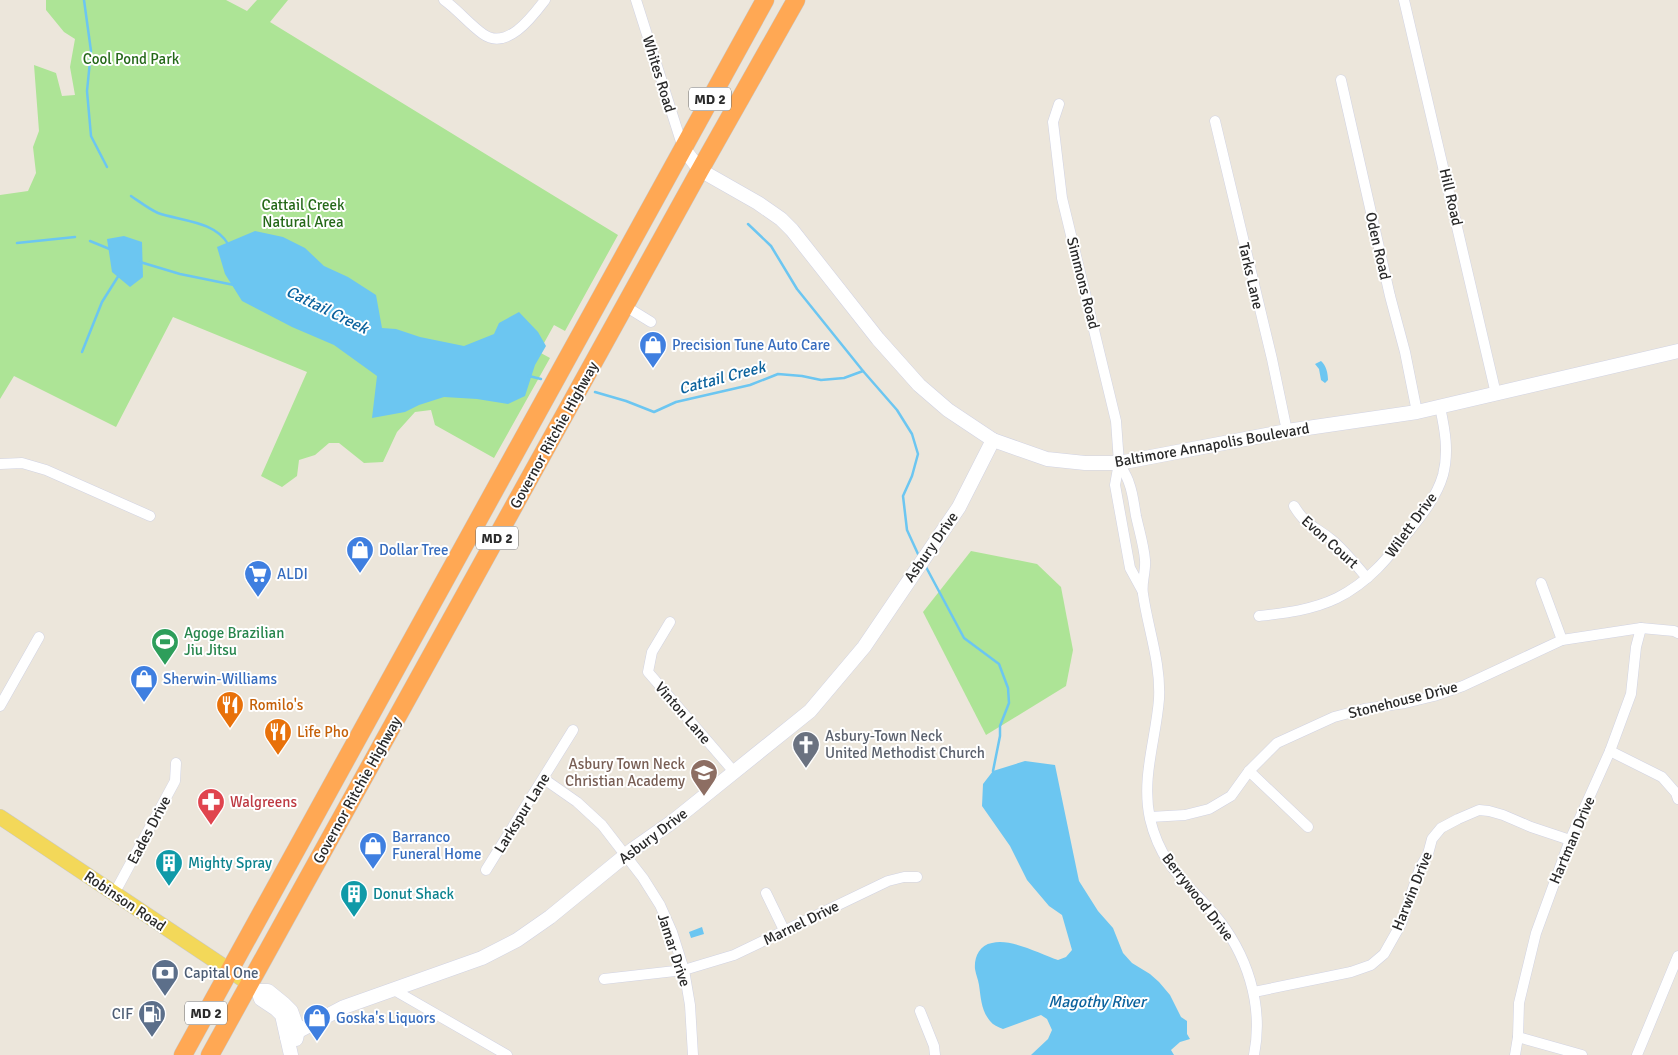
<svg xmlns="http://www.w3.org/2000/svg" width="1678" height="1055" font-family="Signika,sans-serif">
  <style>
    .green { fill: #ade496 }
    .water { fill: #6cc6f1 }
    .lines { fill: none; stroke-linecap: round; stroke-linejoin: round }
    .stream { stroke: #6cc6f1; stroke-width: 2.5 }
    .street-casing { stroke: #d1d3e3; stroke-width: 11 }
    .secondary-casing { stroke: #d1d3e3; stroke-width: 15 }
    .primary-casing { stroke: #c8c8c8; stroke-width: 16 }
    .highway-casing { stroke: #c8c8c8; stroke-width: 19 }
    .street { stroke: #fff; stroke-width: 10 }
    .secondary { stroke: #fff; stroke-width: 14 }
    .primary { stroke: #f3d859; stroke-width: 15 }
    .highway { stroke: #ffa854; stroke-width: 18 }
    .labels { text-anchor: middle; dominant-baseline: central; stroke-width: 4; stroke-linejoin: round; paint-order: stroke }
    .shield { fill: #fff; stroke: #6a6a6a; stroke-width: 1 }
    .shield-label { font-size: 14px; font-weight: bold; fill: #2a2a2a }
    .park-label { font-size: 15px; fill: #246818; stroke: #fff }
    .street-label { font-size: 15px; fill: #2a2a2a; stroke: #fff }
    .shop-label { font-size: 15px; fill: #366cbe; stroke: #fff; text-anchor: start }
    .leisure-label { font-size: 15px; fill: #27864d; stroke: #fff; text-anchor: start }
    .food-label { font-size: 15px; fill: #c56008; stroke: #fff; text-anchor: start }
    .worship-label { font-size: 15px; fill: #5b616d; stroke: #fff; text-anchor: start }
    .education-label { font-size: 15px; fill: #785e54; stroke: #fff; text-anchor: end }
    .health-label { font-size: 15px; fill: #be3a42; stroke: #fff; text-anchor: start }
    .culture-label { font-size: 15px; fill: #0d838f; stroke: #fff; text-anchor: start }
    .service-label { font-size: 15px; fill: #4e5e75; stroke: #fff; text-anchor: start }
    .water-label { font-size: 16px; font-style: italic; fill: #0b629d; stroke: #fff }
  </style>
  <rect width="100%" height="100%" fill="#ece6db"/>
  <!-- green -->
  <g class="green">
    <polygon points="46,0 226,0 247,11 257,0 288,0 270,22 618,235 565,331 554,325 539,352 550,358 494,458 435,425 431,410 415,412 397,432 383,462 364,463 339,443 329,443 315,455 299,460 297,476 282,487 261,476 307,372 173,317 116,427 14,376 0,399 0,195 28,191 36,173 33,147 39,131 34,65 56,73 62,96 75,95 70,67 75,39 64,32 46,10"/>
    <polygon points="971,551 1037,564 1061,587 1073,650 1066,686 986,735 923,612"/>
  </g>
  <!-- water -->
  <g class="water">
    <polygon points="255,231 283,237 305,248 324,266 348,277 376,295 382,328 396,329 420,337 464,346 494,334 499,323 519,312 538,332 546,346 535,365 525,396 508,404 477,399 444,397 419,405 405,412 372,418 377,376 334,345 292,327 242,301 225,274 217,247"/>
    <polygon points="124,236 142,242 143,277 130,287 112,272 107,239"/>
    <path d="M1321,361C1326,365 1328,373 1328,380L1325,383L1321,380L1319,369L1315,364Z"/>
    <path d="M1025,761L1055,765L1079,881L1098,911L1113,928L1123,953L1132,963L1150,974L1159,982L1170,995L1181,1017L1187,1021V1034L1190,1039L1180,1042L1171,1050L1174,1055H1031L1048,1039L1052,1030L1047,1019L1041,1015L1003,1029C998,1027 993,1025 990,1021C981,1010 981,998 979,985C978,979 976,975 975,969C974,958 979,945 992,943C1011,938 1040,954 1058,960L1066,957L1072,950L1062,915L1049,906L1027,880L1010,846L982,806L983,784L993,771Z"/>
    <polygon points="702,927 704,934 691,938 689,932"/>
  </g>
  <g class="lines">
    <!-- stream -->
    <g class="stream">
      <polyline points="84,0 91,51 87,91 91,136 107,167"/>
      <path d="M131,196C140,202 149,209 158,213C181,221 215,221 228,244"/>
      <polyline points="748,224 771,246 797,289 863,371 897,410 912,434 918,454 912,476 903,496 907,530 918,554"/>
      <polyline points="90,241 112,250"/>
      <polyline points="17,243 75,237"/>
      <polyline points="140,262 180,274 234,285"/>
      <polyline points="82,352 102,302 119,275"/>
      <polyline points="529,376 541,379"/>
      <polyline points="595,392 626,401 654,412 676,402 750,385 778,374 802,376 821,380 844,378 863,371"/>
      <polyline points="926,567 964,638 999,664 1008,688 1009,703 1000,726 1000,736 993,771"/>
    </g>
    <defs>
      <g id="street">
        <path d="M444,0C458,10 469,24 483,34C507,51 532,17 545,0"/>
        <polyline points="636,0 683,148"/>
        <polyline points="1404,0 1496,394"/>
        <polyline points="1341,80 1390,296 1405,352 1417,412"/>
        <polyline points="1059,104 1053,122 1062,198 1116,421 1119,463 1115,485 1130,568 1142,590"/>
        <polyline points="1215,121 1272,359 1287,431"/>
        <polyline points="625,306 651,322"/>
        <path d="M1119,463C1122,469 1127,476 1129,483C1133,493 1134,505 1136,516C1139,530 1144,546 1145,560C1146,572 1141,583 1143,594C1148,629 1161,663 1159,699C1156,739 1141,778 1150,819C1161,865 1185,881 1214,914C1247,953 1264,1005 1254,1055"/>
        <polyline points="0,464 22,463 46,470 150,516"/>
        <path d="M1294,506C1307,527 1315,526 1332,540C1345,551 1356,565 1367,578"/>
        <polyline points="1541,583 1562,640"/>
        <path d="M1259,616C1285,613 1312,610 1337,598C1369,582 1388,558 1409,531C1422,515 1437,496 1443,475C1449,452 1445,430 1440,407"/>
        <polyline points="670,622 652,652 648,672 735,773"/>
        <polyline points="0,706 39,637"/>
        <polyline points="1610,751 1662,777 1676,793 1678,799"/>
        <polyline points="1249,771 1308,827"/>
        <polyline points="544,779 577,802 602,825 643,878 660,905 672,932 684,970 690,1005 693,1055"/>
        <polyline points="1150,817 1185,815 1209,809 1231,796 1249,771 1277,743 1334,717 1364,709 1405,703 1434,696 1463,686 1562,640 1641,628 1674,631 1678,633"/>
        <polyline points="486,870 573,730"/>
        <polyline points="766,893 785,932"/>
        <polyline points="114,894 175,781 176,763"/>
        <polyline points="604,979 684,970 734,955 888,881 904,877 917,877"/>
        <polyline points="394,990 507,1055"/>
        <polyline points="1254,992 1351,972 1371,965 1384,954 1401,924 1420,868 1428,854 1432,839 1441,828 1458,819 1479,810 1489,811 1503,815 1531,827 1570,840"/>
        <polyline points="920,1011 934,1046 935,1055"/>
        <polyline points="1518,1037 1582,1055"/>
        <polyline points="1515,1055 1518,1037 1519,1003 1536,933 1570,840 1610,751 1631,694 1636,647 1641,628"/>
        <polyline points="1637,1055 1678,956"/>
      </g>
      <g id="secondary">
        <polyline points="683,148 700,170 758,203 781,219 792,230 878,339 919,385 948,410 993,440 1047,459 1085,463 1119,463 1287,431 1417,412 1678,351"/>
        <polyline points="250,984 258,991 261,999 276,1009 282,1015 291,1055"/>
        <polyline points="258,991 268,991 284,1004 291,1011 298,1030 296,1039"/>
        <polyline points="287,1037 344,1007 482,958 517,940 550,917 632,850 672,822 810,711 864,647 959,507 993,440"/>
      </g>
      <polyline id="primary" points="0,817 250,984"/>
      <g id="highway">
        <polyline points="183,1055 765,0"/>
        <polyline points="210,1055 700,170 796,0"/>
      </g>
    </defs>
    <!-- street casing -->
    <use href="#street" class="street-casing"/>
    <!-- secondary casing -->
    <use href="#secondary" class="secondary-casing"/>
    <!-- primary casing -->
    <use href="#primary" class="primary-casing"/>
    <!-- highway casing -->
    <use href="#highway" class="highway-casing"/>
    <!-- street -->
    <use href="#street" class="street"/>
    <!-- secondary -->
    <use href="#secondary" class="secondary"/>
    <!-- primary -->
    <use href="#primary" class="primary"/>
    <!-- highway -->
    <use href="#highway" class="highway"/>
  </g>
  <!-- icons -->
  <defs>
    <symbol id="shop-pin" viewBox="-11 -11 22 30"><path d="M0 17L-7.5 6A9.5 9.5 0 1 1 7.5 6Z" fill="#3f7fe0" stroke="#fff"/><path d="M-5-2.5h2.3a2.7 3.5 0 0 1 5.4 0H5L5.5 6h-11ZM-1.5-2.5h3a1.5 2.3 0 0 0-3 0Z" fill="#fff"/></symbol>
    <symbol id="supermarket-pin" viewBox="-11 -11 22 30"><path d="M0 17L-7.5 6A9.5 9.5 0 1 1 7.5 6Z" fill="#3f7fe0" stroke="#fff"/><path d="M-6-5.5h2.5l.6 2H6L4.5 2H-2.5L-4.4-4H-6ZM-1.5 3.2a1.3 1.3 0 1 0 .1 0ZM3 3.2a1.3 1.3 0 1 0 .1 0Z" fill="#fff"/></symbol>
    <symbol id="stadium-pin" viewBox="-11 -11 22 30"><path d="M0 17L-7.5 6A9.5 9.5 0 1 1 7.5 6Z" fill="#2e9e5b" stroke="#fff"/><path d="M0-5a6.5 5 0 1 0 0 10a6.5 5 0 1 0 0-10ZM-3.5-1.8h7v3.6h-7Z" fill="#fff"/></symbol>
    <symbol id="restaurant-pin" viewBox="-11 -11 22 30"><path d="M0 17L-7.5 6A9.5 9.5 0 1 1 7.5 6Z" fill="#e8710a" stroke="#fff"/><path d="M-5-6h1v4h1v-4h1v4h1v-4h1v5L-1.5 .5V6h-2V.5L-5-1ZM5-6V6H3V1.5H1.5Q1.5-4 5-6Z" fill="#fff"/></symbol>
    <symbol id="church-pin" viewBox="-11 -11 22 30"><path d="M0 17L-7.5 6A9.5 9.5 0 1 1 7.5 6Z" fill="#6b7280" stroke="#fff"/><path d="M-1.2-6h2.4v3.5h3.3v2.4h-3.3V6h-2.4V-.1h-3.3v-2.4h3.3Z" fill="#fff"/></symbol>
    <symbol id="school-pin" viewBox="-11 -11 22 30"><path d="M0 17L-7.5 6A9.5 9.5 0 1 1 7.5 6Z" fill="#8d6e63" stroke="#fff"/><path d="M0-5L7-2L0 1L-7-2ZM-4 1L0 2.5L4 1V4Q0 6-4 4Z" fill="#fff"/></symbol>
    <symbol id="pharmacy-pin" viewBox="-11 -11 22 30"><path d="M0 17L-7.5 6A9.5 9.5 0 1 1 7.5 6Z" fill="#e0444e" stroke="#fff"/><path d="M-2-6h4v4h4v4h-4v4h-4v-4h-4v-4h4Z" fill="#fff"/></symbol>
    <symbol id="building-pin" viewBox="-11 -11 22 30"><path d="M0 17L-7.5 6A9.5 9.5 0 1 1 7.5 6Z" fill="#0f9aa8" stroke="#fff"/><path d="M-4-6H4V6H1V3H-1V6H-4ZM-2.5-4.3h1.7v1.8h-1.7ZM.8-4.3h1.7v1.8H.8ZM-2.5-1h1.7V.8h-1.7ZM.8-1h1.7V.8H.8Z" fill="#fff"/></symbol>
    <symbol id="bank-pin" viewBox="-11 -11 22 30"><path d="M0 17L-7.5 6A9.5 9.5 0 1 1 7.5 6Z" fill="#5c6f8a" stroke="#fff"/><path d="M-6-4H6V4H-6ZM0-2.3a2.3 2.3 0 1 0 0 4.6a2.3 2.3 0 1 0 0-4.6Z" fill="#fff"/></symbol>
    <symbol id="fuel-pin" viewBox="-11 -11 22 30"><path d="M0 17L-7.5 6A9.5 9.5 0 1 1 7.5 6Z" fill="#5c6f8a" stroke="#fff"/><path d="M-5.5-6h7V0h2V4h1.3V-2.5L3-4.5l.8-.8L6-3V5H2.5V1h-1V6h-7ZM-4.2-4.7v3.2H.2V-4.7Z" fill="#fff"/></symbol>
  </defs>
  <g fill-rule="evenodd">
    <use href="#shop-pin" x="637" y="329" width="32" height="43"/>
    <use href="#shop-pin" x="344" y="534" width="32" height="43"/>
    <use href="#supermarket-pin" x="242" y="558" width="32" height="43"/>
    <use href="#stadium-pin" x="149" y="626" width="32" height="43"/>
    <use href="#shop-pin" x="128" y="663" width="32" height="43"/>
    <use href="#restaurant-pin" x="214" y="689" width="32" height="43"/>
    <use href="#restaurant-pin" x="262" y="716" width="32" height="43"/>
    <use href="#church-pin" x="790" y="729" width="32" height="43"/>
    <use href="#school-pin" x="688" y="757" width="32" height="43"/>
    <use href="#pharmacy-pin" x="195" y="786" width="32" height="43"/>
    <use href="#shop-pin" x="357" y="830" width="32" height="43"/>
    <use href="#building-pin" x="153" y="847" width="32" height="43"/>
    <use href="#building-pin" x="338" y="878" width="32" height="43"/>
    <use href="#bank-pin" x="149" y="957" width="32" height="43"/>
    <use href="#fuel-pin" x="136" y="998" width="32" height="43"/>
    <use href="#shop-pin" x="301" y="1002" width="32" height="43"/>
  </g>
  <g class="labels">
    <!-- shield labels -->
    <g class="shield">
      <rect x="689" y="87.5" width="42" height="23" rx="4"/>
      <rect x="476" y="526.5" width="42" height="23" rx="4"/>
      <rect x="185" y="1001.5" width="42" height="23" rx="4"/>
    </g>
    <g class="shield-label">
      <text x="710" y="99">MD 2</text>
      <text x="497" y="538">MD 2</text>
      <text x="206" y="1013">MD 2</text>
    </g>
    <!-- park labels -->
    <g class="park-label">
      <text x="131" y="59">Cool Pond Park</text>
      <text x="303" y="205">Cattail Creek<tspan x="303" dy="17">Natural Area</tspan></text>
    </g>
    <!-- street labels -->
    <g class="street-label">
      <text transform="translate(659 74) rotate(73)">Whites Road</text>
      <text transform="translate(1451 197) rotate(77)">Hill Road</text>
      <text transform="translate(1378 246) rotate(77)">Oden Road</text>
      <text transform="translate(1251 276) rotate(77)">Tarks Lane</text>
      <text transform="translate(1083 283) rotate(76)">Simmons Road</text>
      <text transform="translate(554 435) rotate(-61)">Governor Ritchie Highway</text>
      <text transform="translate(1212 445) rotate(-10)">Baltimore Annapolis Boulevard</text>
      <text transform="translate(1411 525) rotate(-54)">Wilett Drive</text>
      <text transform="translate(1330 542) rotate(42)">Evon Court</text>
      <text transform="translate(931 547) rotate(-55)">Asbury Drive</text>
      <text transform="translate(1403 700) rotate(-14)">Stonehouse Drive</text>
      <text transform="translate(683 713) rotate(49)">Vinton Lane</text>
      <text transform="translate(357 790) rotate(-61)">Governor Ritchie Highway</text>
      <text transform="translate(522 813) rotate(-58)">Larkspur Lane</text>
      <text transform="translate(149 830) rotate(-62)">Eades Drive</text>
      <text transform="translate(653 836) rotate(-37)">Asbury Drive</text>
      <text transform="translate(1572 840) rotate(-67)">Hartman Drive</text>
      <text transform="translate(1412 891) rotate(-68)">Harwin Drive</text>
      <text transform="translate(1198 897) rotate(52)">Berrywood Drive</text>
      <text transform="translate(125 901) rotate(34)">Robinson Road</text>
      <text transform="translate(801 923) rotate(-26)">Marnel Drive</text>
      <text transform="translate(674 950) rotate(72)">Jamar Drive</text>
    </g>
    <!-- shop labels -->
    <g class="shop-label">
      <text x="672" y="345">Precision Tune Auto Care</text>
      <text x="379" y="550">Dollar Tree</text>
      <text x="277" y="574">ALDI</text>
      <text x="163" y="679">Sherwin-Williams</text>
      <text x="392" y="837">Barranco<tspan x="392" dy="17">Funeral Home</tspan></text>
      <text x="336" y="1018">Goska's Liquors</text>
    </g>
    <!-- leisure labels -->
    <g class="leisure-label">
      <text x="184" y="633">Agoge Brazilian<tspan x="184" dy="17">Jiu Jitsu</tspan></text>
    </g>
    <!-- food labels -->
    <g class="food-label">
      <text x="249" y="705">Romilo's</text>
      <text x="297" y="732">Life Pho</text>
    </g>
    <!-- worship labels -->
    <g class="worship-label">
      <text x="825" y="736">Asbury-Town Neck<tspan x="825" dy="17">United Methodist Church</tspan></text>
    </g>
    <!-- education labels -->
    <g class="education-label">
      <text x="685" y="764">Asbury Town Neck<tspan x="685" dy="17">Christian Academy</tspan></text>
    </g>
    <!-- health labels -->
    <g class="health-label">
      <text x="230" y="802">Walgreens</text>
    </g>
    <!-- culture labels -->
    <g class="culture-label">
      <text x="188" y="863">Mighty Spray</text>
      <text x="373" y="894">Donut Shack</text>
    </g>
    <!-- service labels -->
    <g class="service-label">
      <text x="184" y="973">Capital One</text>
      <text x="133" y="1014" text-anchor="end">CIF</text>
    </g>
    <!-- water labels -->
    <g class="water-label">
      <text transform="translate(327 310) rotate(26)">Cattail Creek</text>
      <text transform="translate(722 378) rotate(-15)">Cattail Creek</text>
      <text x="1097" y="1002">Magothy River</text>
    </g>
  </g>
</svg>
